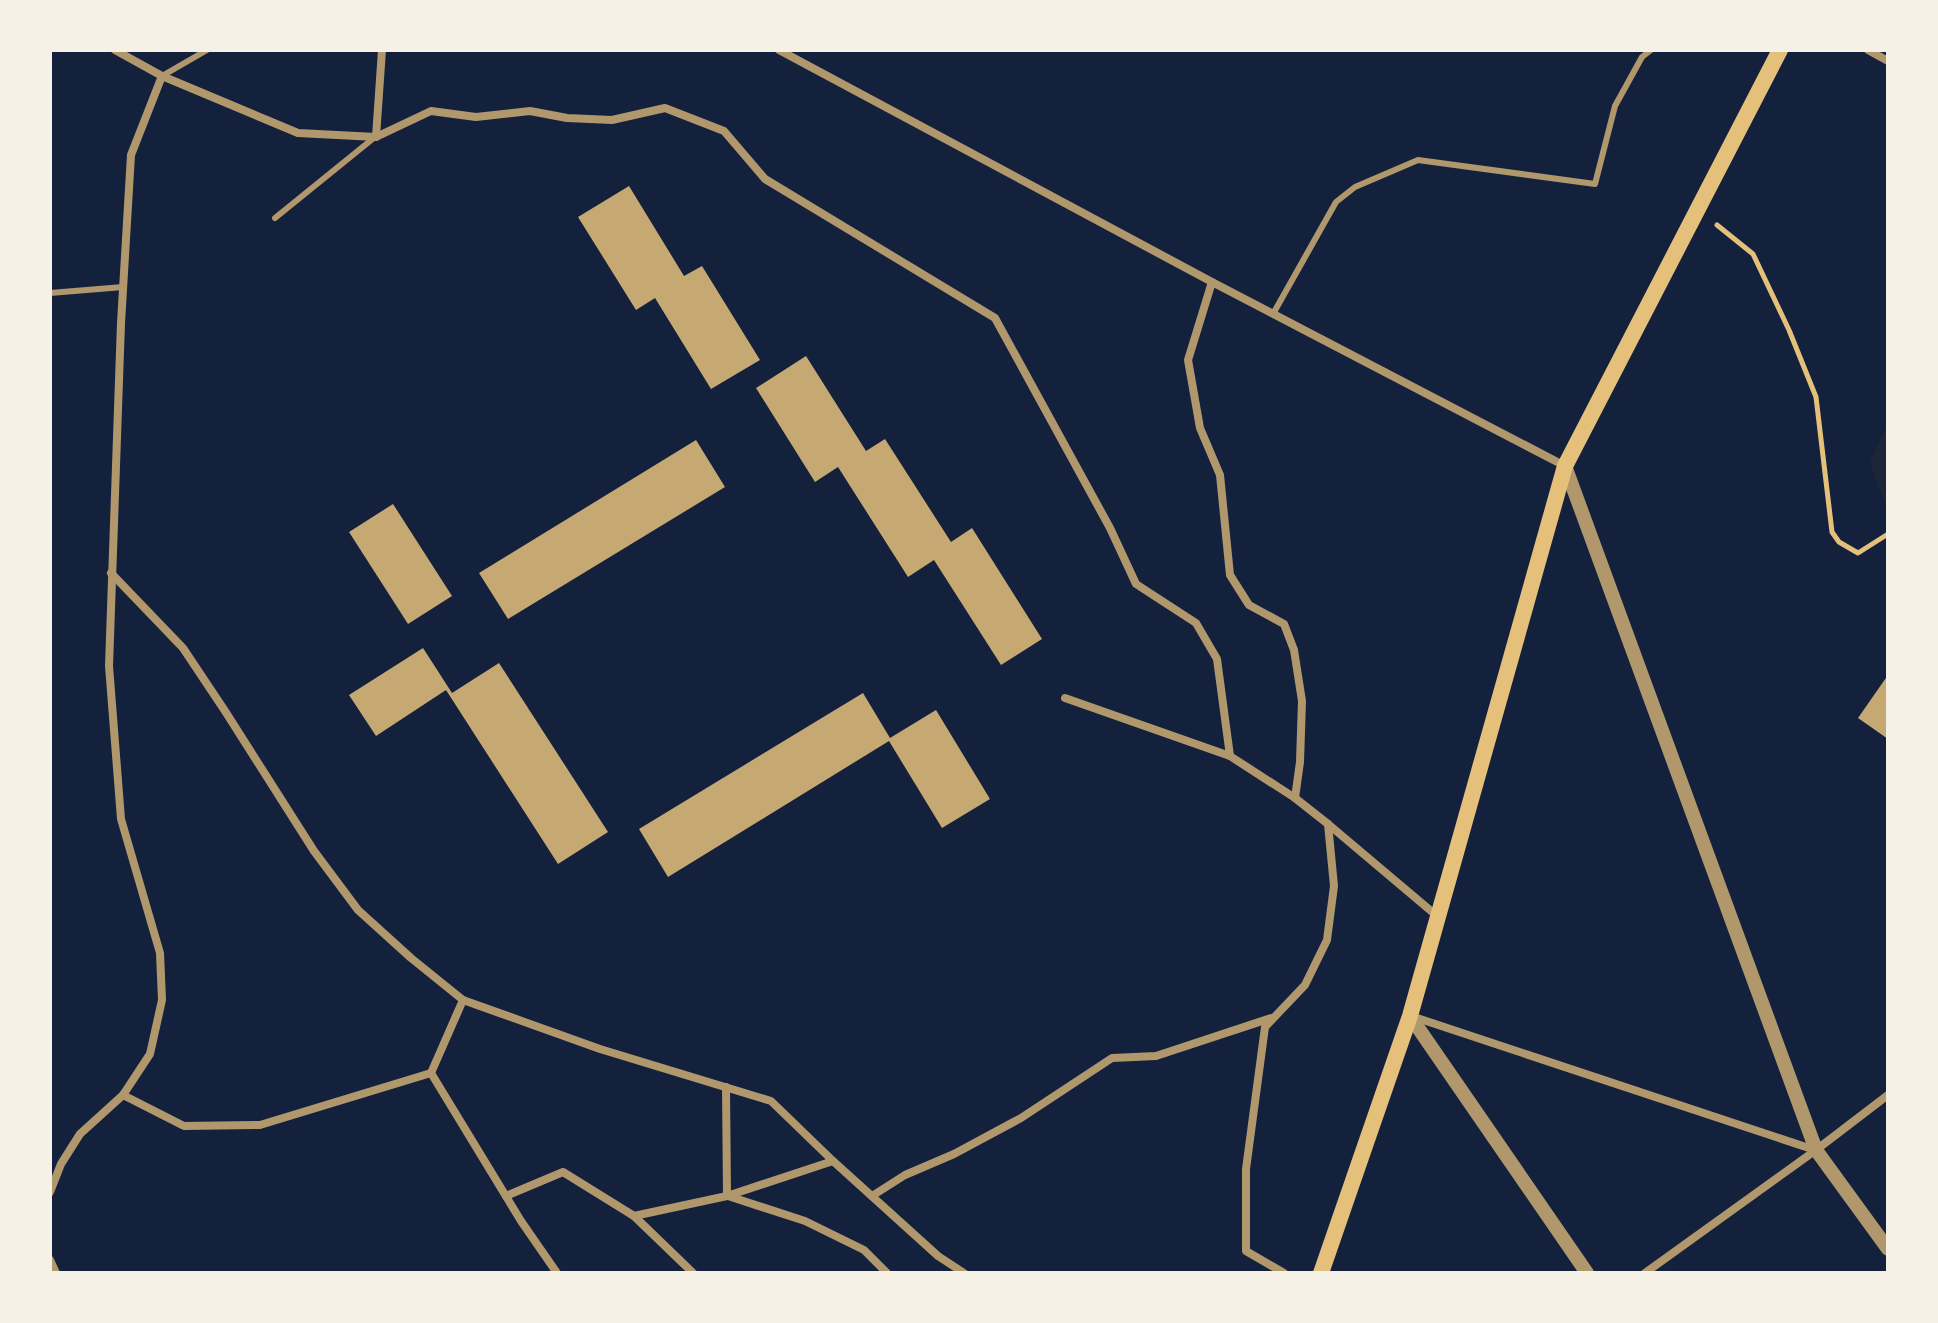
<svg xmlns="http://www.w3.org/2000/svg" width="1938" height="1323" font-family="'IBM Plex Sans',sans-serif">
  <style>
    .green { fill: #1d2539 }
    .building { fill: #c6a872 }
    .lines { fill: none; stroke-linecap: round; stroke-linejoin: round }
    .path { stroke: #e5c07b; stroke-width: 5 }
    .service { stroke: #b1986c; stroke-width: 6 }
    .minor { stroke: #b1986c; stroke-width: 8 }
    .tertiary { stroke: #b1986c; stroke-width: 14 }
    .secondary { stroke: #e5c07b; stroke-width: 16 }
  </style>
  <rect width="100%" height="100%" fill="#14213d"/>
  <!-- green -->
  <polygon class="green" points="1888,422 1888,512 1870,463"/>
  <!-- building -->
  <g class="building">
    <polygon points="629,186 684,276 702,266 760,360 711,389 655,298 636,310 578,217"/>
    <polygon points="806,356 866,451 885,439 951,542 972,528 1042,639 1001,665 934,560 908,577 838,467 815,482 756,388"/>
    <polygon points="696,440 725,487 508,619 479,573"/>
    <polygon points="393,504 452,596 408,624 349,532"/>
    <polygon points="423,648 452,693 499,663 608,832 558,864 446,690 376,736 349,695"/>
    <polygon points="1888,675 1888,739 1858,718"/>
    <polygon points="863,693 890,738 936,710 990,799 942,828 889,741 668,877 639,829"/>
  </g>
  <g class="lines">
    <!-- path -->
    <polyline class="path" points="1717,225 1753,254 1789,330 1816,397 1832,532 1839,542 1858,553 1888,534"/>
    <!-- service -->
    <g class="service">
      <polyline points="162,76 207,50"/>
      <polyline points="275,218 375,137"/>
      <polyline points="50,293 123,287"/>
      <polyline points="1273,314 1336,202 1355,187 1418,160 1595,184 1615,106 1642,57 1651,50"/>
    </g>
    <!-- minor -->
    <g class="minor">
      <polyline points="115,50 162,76 298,133 376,137 431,111 476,117 530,111 567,118 612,120 665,108 724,131 765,179 995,318 1110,528 1136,584 1196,623 1217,659 1230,756"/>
      <polyline points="779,50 1212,282 1565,466"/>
      <polyline points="1868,50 1888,61"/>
      <polyline points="376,137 382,50"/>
      <polyline points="1212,282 1188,360 1200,428 1220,475 1230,575 1249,605 1284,624 1294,650 1302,701 1300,762 1295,798"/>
      <polyline points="111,573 183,648 225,711 314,851 358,910 411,958 463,1000 600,1049 771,1101 833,1161 938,1256 964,1273"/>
      <polyline points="1065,698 1230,756 1295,798 1328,824 1437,916"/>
      <polyline points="1411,1016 1815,1150"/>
      <polyline points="431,1073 521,1221 557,1273"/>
      <polyline points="431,1073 463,1000"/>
      <polyline points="726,1087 727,1196"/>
      <polyline points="123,1095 184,1126 260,1125 431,1073"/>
      <polyline points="50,1192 61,1164 80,1134 123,1095 150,1054 162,1000 160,953 121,819 109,666 121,323 131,155 162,76"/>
      <polyline points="506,1196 563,1172 634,1216 693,1273"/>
      <polyline points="728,1196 805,1221 864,1250 887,1273"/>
      <polyline points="872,1196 905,1175 954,1154 1021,1118 1112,1058 1156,1056 1271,1018"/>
      <polyline points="634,1216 727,1196 833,1161"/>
      <polyline points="50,1260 56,1273"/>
      <polyline points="1284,1273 1246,1251 1246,1169 1265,1027 1305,985 1327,940 1334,886 1328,824"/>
      <polyline points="1645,1273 1816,1150 1888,1095"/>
    </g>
    <!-- tertiary -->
    <g class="tertiary">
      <polyline points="1565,466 1816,1150 1888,1249"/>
      <polyline points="1410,1016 1587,1273"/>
    </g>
    <!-- secondary -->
    <polyline class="secondary" points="1321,1273 1410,1016 1565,466 1780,50"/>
  </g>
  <!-- border -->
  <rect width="1938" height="1323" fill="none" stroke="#f6f1e7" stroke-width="104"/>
</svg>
